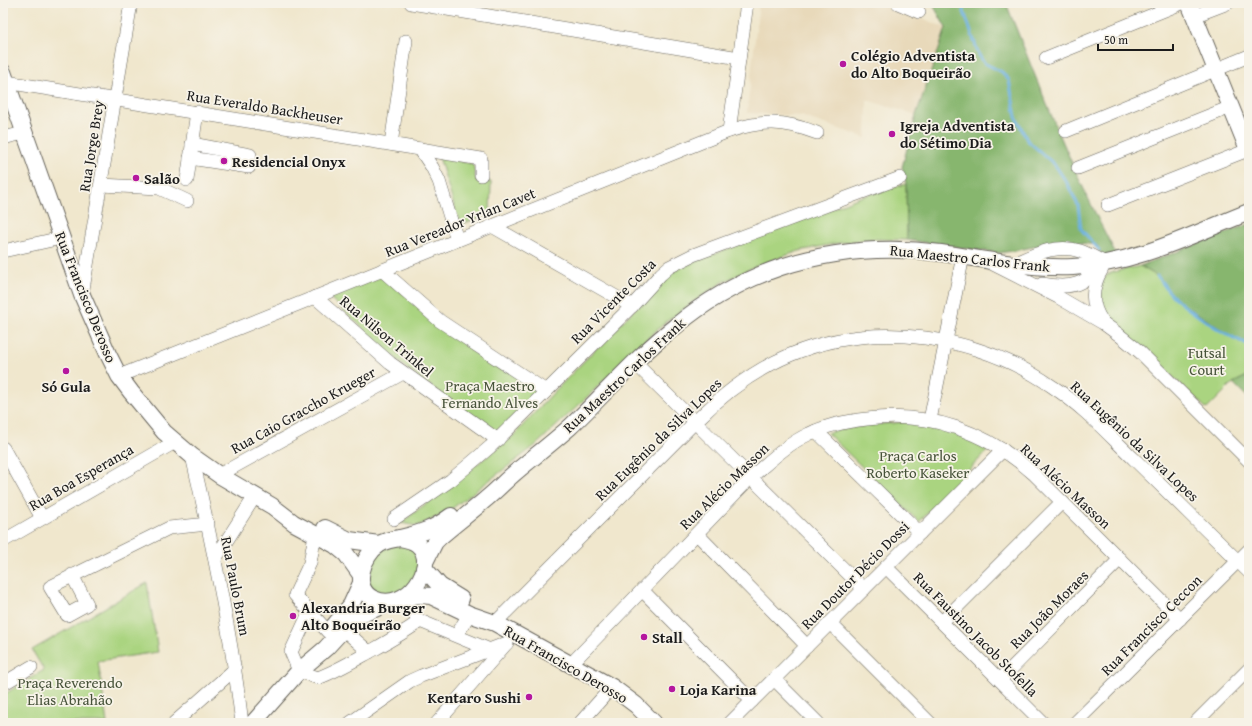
<svg xmlns="http://www.w3.org/2000/svg" width="1252" height="726" font-family="'Gentium Book Plus',serif">
  <style>
    .built { fill: #e8d9ba }
    .green { fill: #aad480; stroke: #63784e }
    .forest { fill: #87b66e; stroke: #526945 }
    .lines { fill: none; stroke-linecap: round; stroke-linejoin: round }
    .stream { stroke: #6ab1e1; stroke-width: 3 }
    .minor-casing { stroke: #66635a; stroke-width: 14 }
    .major-casing { stroke: #66635a; stroke-width: 18 }
    .minor { stroke: #fff; stroke-width: 13 }
    .major { stroke: #fff; stroke-width: 16 }
    .poi-dot { fill: #b5179e; stroke: #f7f3e8; stroke-width: 1.5 }
    .labels { text-anchor: middle; dominant-baseline: central; stroke-width: 3.5; stroke-linejoin: round; paint-order: stroke }
    .poi-label { font-size: 15px; font-weight: bold; fill: #1c1c1c; stroke: #f7f3e8; text-anchor: start }
    .street-label { font-size: 15px; fill: #1c1c1c; stroke: #f7f3e8 }
    .park-label { font-size: 15px; fill: #47533a; stroke: #f7f3e8 }
  </style>
  <rect width="100%" height="100%" fill="#f7f3e8"/>
  <filter id="ink" filterUnits="userSpaceOnUse"><feTurbulence type="fractalNoise" baseFrequency=".025" numOctaves="2"/><feDisplacementMap in="SourceGraphic" scale="8" xChannelSelector="R" yChannelSelector="G"/><feConvolveMatrix kernelMatrix="1 2 1 2 8 2 1 2 1" color-interpolation-filters="sRGB"/></filter>
  <filter id="wash" filterUnits="userSpaceOnUse"><feTurbulence type="fractalNoise" baseFrequency=".012" numOctaves="4" result="noise"/><feDisplacementMap in="SourceGraphic" scale="16" xChannelSelector="R" yChannelSelector="G"/><feGaussianBlur stdDeviation="0.9" result="paint"/><feColorMatrix in="noise" values="0 0 0 0 0 0 0 0 0 0 0 0 0 0 0 0 0 1.4 0 .05"/><feComposite in="paint" operator="in"/></filter>
  <g filter="url(#wash)">
    <rect width="100%" height="100%" fill="#f0e7cd"/>
    <!-- built -->
    <polygon class="built" points="759,3 883,3 946,28 916,115 867,100 866,138 801,116 747,113"/>
    <!-- green -->
    <g class="green">
      <polygon points="439,157 473,164 476,180 491,182 490,214 460,225"/>
      <polygon points="906,184 907,240 870,239 833,244 799,251 756,266 723,282 693,302 666,322 641,344 584,400 536,445 446,513 417,526 401,523 512,437 554,392 670,273 686,265 860,197"/>
      <path d="M1140,266L1157,276L1174,298L1198,315L1240,342L1249,344V375L1233,383L1207,409L1103,311C1100,303 1099,281 1107,275C1112,271 1133,268 1140,266Z"/>
      <polygon points="378,275 538,392 497,434 406,368 327,295"/>
      <path d="M906,422L946,430L967,438L988,450L919,522L827,433C853,426 879,424 906,422Z"/>
      <polygon points="405,543 417,552 419,568 405,590 376,595 367,582 369,566 380,549"/>
      <polygon points="147,583 158,652 98,661 107,723 3,723 3,695 44,670 32,650"/>
    </g>
    <!-- forest -->
    <g class="forest">
      <path d="M932,3H1006C1040,88 1073,173 1116,254L1103,259L1097,245L1063,241L1013,251L998,253L907,240L906,184L902,167L916,115L946,28Z"/>
      <polygon points="1249,224 1249,345 1240,342 1174,298 1157,276 1140,266"/>
      <polygon points="1249,375 1249,399 1233,383"/>
    </g>
    <g class="lines">
      <!-- stream -->
      <g class="stream">
        <polyline points="961,3 979,55 984,63 1002,72 1009,80 1016,117 1027,140 1055,165 1067,183 1078,205 1081,229 1099,250"/>
        <path d="M1157,276C1163,283 1168,292 1175,298C1189,311 1232,340 1249,344"/>
      </g>
    </g>
  </g>
  <g filter="url(#ink)">
    <g class="lines">
      <defs>
        <g id="minor">
          <polyline points="411,3 739,58"/>
          <polyline points="898,3 919,12"/>
          <polyline points="1194,16 1228,3"/>
          <polyline points="1046,58 1182,3"/>
          <polyline points="6,82 420,149 432,167 439,181 457,240"/>
          <polyline points="729,131 747,3"/>
          <polyline points="1066,131 1249,56"/>
          <polyline points="3,138 24,133"/>
          <polyline points="192,144 250,155"/>
          <polyline points="391,144 406,41"/>
          <polyline points="420,149 481,159 481,175"/>
          <polyline points="190,158 249,167"/>
          <polyline points="1078,168 1231,107"/>
          <polyline points="187,180 197,112"/>
          <polyline points="101,185 159,188 187,201"/>
          <polyline points="1108,205 1248,150"/>
          <polyline points="492,226 632,306"/>
          <polyline points="3,251 61,238"/>
          <polyline points="993,264 1058,297 1103,323 1118,334 1140,352 1249,461"/>
          <path d="M1013,264C1034,255 1056,243 1080,251C1089,254 1097,259 1106,263"/>
          <path d="M1102,269C1091,287 1090,304 1102,321"/>
          <polyline points="382,270 440,321 546,391"/>
          <path d="M1042,284C1074,290 1083,284 1106,263"/>
          <polyline points="82,295 131,3"/>
          <polyline points="315,297 390,363 498,440"/>
          <polyline points="635,363 864,589"/>
          <path d="M119,376L729,131C763,120 783,120 817,133"/>
          <polyline points="930,420 963,256"/>
          <polyline points="816,431 920,533"/>
          <polyline points="3,448 42,518"/>
          <path d="M192,456C213,546 231,632 242,723"/>
          <polyline points="219,475 403,373"/>
          <polyline points="394,519 451,480 490,447 632,306 661,274 669,267 693,255 900,178"/>
          <polyline points="315,534 310,563 295,595 328,632"/>
          <polyline points="697,534 807,646"/>
          <polyline points="3,541 175,442"/>
          <polyline points="215,559 255,496"/>
          <polyline points="886,567 1043,723"/>
          <polyline points="72,575 87,604 67,615 50,587 169,528 208,524"/>
          <polyline points="642,590 752,701"/>
          <polyline points="400,599 420,621"/>
          <path d="M310,611L291,652L299,671L318,678C337,671 355,660 373,650C389,641 405,632 420,621L490,650"/>
          <polyline points="942,622 1062,502"/>
          <path d="M495,623L695,422C722,395 754,370 790,355C875,319 978,335 1053,387C1084,407 1109,435 1135,460C1173,497 1211,535 1249,572"/>
          <polyline points="830,623 930,723"/>
          <polyline points="343,629 369,652"/>
          <polyline points="457,635 469,614"/>
          <path d="M571,664L751,477C769,462 787,444 809,434C827,425 848,421 867,419C930,411 987,432 1034,474L1180,619"/>
          <polyline points="774,679 818,723"/>
          <polyline points="1000,680 1120,559"/>
          <polyline points="3,684 31,667"/>
          <polyline points="174,723 235,669"/>
          <polyline points="350,723 410,681 421,676 507,643"/>
          <polyline points="437,723 506,644"/>
          <polyline points="580,723 612,687"/>
          <polyline points="730,723 1003,450"/>
          <polyline points="1075,723 1249,550"/>
          <polyline points="1195,723 1249,669"/>
        </g>
        <g id="major">
          <polyline points="1189,3 1249,152"/>
          <polyline points="3,72 82,295 108,354 119,376 131,392 164,432 192,456 219,475 272,506 294,523 335,545 346,554 361,575"/>
          <polyline points="325,528 349,540 379,544"/>
          <path d="M400,538C406,539 412,540 417,544C441,563 407,614 374,599C351,589 362,555 380,544C386,540 393,539 400,538Z"/>
          <path d="M400,538C421,533 434,529 451,516"/>
          <path d="M425,562L435,542L440,537C455,524 471,512 486,499C497,490 506,480 517,471C535,456 553,442 570,427C606,393 638,355 677,325C708,299 743,280 781,267C833,250 887,246 941,253C985,259 1028,269 1073,267C1135,264 1193,234 1249,212"/>
          <polyline points="424,568 440,586 461,599"/>
          <polyline points="405,597 419,595 431,596 469,614 495,623 612,687 636,705 654,723"/>
          <polyline points="333,627 351,605 361,583"/>
          <polyline points="253,723 299,671 326,648 350,622 356,617 391,602"/>
        </g>
      </defs>
      <!-- minor casing -->
      <use href="#minor" class="minor-casing"/>
      <!-- major casing -->
      <use href="#major" class="major-casing"/>
      <!-- minor -->
      <use href="#minor" class="minor"/>
      <!-- major -->
      <use href="#major" class="major"/>
    </g>
  </g>
  <!-- markers -->
  <g class="poi-dot">
    <circle cx="843" cy="64" r="4"/>
    <circle cx="892" cy="134" r="4"/>
    <circle cx="224" cy="161" r="4"/>
    <circle cx="136" cy="178" r="4"/>
    <circle cx="66" cy="371" r="4"/>
    <circle cx="293" cy="616" r="4"/>
    <circle cx="644" cy="637" r="4"/>
    <circle cx="672" cy="689" r="4"/>
    <circle cx="529" cy="697" r="4"/>
  </g>
  <g class="labels">
    <!-- poi labels -->
    <g class="poi-label">
      <text x="851" y="55">Colégio Adventista<tspan x="851" dy="17">do Alto Boqueirão</tspan></text>
      <text x="900" y="125">Igreja Adventista<tspan x="900" dy="17">do Sétimo Dia</tspan></text>
      <text x="232" y="161">Residencial Onyx</text>
      <text x="144" y="178">Salão</text>
      <text x="66" y="386" text-anchor="middle">Só Gula</text>
      <text x="301" y="607">Alexandria Burger<tspan x="301" dy="17">Alto Boqueirão</tspan></text>
      <text x="652" y="637">Stall</text>
      <text x="680" y="689">Loja Karina</text>
      <text x="521" y="697" text-anchor="end">Kentaro Sushi</text>
    </g>
    <!-- street labels -->
    <g class="street-label">
      <text transform="translate(265 107) rotate(9)">Rua Everaldo Backheuser</text>
      <text transform="translate(91 146) rotate(-81)">Rua Jorge Brey</text>
      <text transform="translate(460 222) rotate(-22)">Rua Vereador Yrlan Cavet</text>
      <text transform="translate(970 258) rotate(6)">Rua Maestro Carlos Frank</text>
      <text transform="translate(86 297) rotate(68)">Rua Francisco Derosso</text>
      <text transform="translate(613 301) rotate(-45)">Rua Vicente Costa</text>
      <text transform="translate(387 336) rotate(40)">Rua Nilson Trinkel</text>
      <text transform="translate(624 375) rotate(-43)">Rua Maestro Carlos Frank</text>
      <text transform="translate(303 410) rotate(-29)">Rua Caio Graccho Krueger</text>
      <text transform="translate(658 439) rotate(-44)">Rua Eugênio da Silva Lopes</text>
      <text transform="translate(1135 441) rotate(43)">Rua Eugênio da Silva Lopes</text>
      <text transform="translate(81 477) rotate(-30)">Rua Boa Esperança</text>
      <text transform="translate(724 486) rotate(-44)">Rua Alécio Masson</text>
      <text transform="translate(1066 486) rotate(43)">Rua Alécio Masson</text>
      <text transform="translate(855 575) rotate(-45)">Rua Doutor Décio Dossi</text>
      <text transform="translate(236 586) rotate(79)">Rua Paulo Brum</text>
      <text transform="translate(1049 609) rotate(-45)">Rua João Moraes</text>
      <text transform="translate(1151 625) rotate(-45)">Rua Francisco Ceccon</text>
      <text transform="translate(976 634) rotate(45)">Rua Faustino Jacob Stofella</text>
      <text transform="translate(566 664) rotate(30)">Rua Francisco Derosso</text>
    </g>
    <!-- park labels -->
    <g class="park-label">
      <text x="1207" y="352">Futsal<tspan x="1207" dy="17">Court</tspan></text>
      <text x="490" y="385">Praça Maestro<tspan x="490" dy="17">Fernando Alves</tspan></text>
      <text x="918" y="455">Praça Carlos<tspan x="918" dy="17">Roberto Kaseker</tspan></text>
      <text x="70" y="682">Praça Reverendo<tspan x="70" dy="17">Elias Abrahão</tspan></text>
    </g>
  </g>
  <!-- margin -->
  <rect width="1252" height="726" fill="none" stroke="#f7f3e8" stroke-width="16"/>
  <!-- scale -->
  <path d="M1098 44v6h75v-6" fill="none" stroke="#1c1c1c" stroke-width="2"/>
  <text x="1104" y="44" font-size="12" fill="#1c1c1c" stroke="#f7f3e8" stroke-width="3" paint-order="stroke">50 m</text>
</svg>
